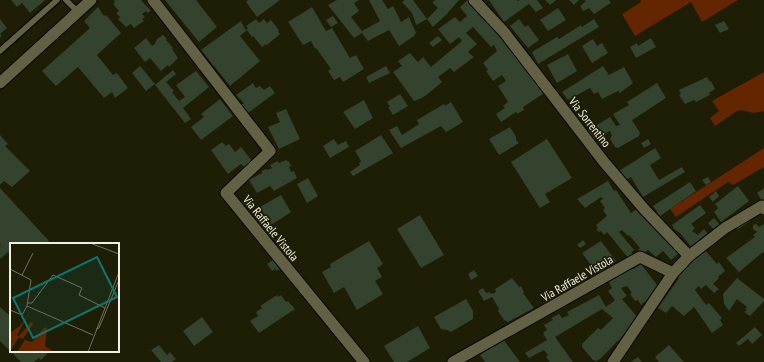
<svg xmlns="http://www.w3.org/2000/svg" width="764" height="362" font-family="'PT Sans Narrow',sans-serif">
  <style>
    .green { fill: #632600 }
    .building { fill: #33432e }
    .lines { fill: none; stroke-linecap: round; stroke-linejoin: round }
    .service-casing { stroke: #090700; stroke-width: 8 }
    .minor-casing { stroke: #090700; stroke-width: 13 }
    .tertiary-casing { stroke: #090700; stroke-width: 13 }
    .service { stroke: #626146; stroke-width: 5.5 }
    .minor { stroke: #626146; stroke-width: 11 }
    .tertiary { stroke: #626146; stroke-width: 11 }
    .labels { text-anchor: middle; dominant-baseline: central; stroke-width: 3.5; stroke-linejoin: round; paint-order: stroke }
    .street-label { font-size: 12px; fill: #f1f1e2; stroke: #1e1d05 }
    .inset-road { fill: none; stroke: #72725d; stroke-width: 1 }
    .view { fill: #0f766e; fill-opacity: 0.15; stroke: #0f766e; stroke-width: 2 }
    .inset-edge { fill: none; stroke: #f1f1e2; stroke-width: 2 }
  </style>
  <rect width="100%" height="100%" fill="#1e1d05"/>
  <!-- green -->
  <g class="green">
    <polygon points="640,0 738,0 702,22 691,2 635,36 622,14 641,2"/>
    <polygon points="764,72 764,111 754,113 741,110 737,111 715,126 710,118 719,111 712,101"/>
    <polygon points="764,148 764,167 733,185 728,182 676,217 670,209"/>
  </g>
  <!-- building -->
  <g class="building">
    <polygon points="11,0 45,0 30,13 22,3 17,7"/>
    <polygon points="115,0 141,0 151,11 147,13 146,11 142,14 145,17 142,19 144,21 134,28 131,24 126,27 118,19 120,17 116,13 119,11 113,4 115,3 114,1"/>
    <polygon points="165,0 196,0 217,27 199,42"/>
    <polygon points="248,0 280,0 257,17 246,2"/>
    <polygon points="337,0 359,0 354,3 359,11 351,17 362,31 380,21 369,0 382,0 388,9 393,6 401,22 409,17 416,33 414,36 399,46 389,30 368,41 362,33 354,38 328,5"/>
    <polygon points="405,0 413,0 427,19 416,25 412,13 402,2"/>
    <polygon points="436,0 459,0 447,14 433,27 427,19 438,8 432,2"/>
    <polygon points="468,0 530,71 546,92 523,107 524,110 517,114 516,112 501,122 496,114 505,108 503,106 508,102 498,86 506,81 502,75 493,81 486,71 488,70 483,63 497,51 494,45 491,47 473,27 466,33 477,44 468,52 474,57 454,72 450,68 438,77 442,82 429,93 422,98 414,101 393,72 402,66 398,61 410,53 418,62 423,57 431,67 462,41 459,37 450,44 438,29 455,17 460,22 467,16 460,7"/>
    <polygon points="489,0 517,0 518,1 520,0 537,0 543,8 536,12 529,4 504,22"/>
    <polygon points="545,0 556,0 550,5"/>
    <polygon points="569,0 579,0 574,5"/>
    <polygon points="584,0 609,0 611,3 594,14 589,8 583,11 580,6 586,1"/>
    <polygon points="98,7 104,16 106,15 121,33 97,55 113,75 117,73 128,88 115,98 112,92 104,98 78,67 56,86 42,71 90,28 84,21"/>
    <polygon points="312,7 326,31 332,28 350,58 356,55 364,69 343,82 340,77 334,80 328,71 331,69 316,48 315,49 311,41 303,45 288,22"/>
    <polygon points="558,8 566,20 548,31 540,20"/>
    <polygon points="333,16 338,23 331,27 326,20"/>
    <polygon points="0,19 7,28 0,34 2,36 0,38"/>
    <polygon points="256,19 259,23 264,19 267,23 271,20 279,30 278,31 280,34 267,45 266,44 262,47 253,36 252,37 246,29 248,28 246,26"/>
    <polygon points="519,19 525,27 528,25 539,40 528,48 510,26"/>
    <polygon points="594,19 599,27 538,64 532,52 557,37 559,39 581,25 582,27"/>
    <polygon points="241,21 246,31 240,36 260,61 230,86 201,50"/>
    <polygon points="724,21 729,29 720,33 715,25"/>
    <polygon points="163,35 167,39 166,40 173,48 172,49 178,58 169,67 168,65 161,71 150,58 145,62 134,48 146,38 152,46 155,44 157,39"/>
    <polygon points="438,36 442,40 433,47 429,43"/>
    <polygon points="651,38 656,47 636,58 630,47 637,43 638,46"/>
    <polygon points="593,39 597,46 602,43 608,53 592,63 582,46"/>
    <polygon points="568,54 577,71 557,83 547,65"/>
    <polygon points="140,66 155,84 146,91 132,73"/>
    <polygon points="386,66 390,73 369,83 366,77"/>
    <polygon points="603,66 609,75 624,67 633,83 620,93 618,91 602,99 598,92 594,94 590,88 568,100 562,92"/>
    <polygon points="173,70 176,74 166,82 174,91 172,92 179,101 185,97 176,85 196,71 209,87 183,108 191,119 185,123 155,85"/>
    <polygon points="707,77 710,82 711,81 715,89 709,93 710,95 696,102 694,100 685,104 679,95 681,94 679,90"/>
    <polygon points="253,83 256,88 260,86 264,90 270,86 275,93 248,113 242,105 244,103 236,95"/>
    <polygon points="657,83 666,98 632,120 640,133 639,136 618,148 615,147 610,139 612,135 610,131 593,140 587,131 610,117 616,126 620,125 613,114 629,105 627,102"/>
    <polygon points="400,94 408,106 393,115 388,107 390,107 387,102"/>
    <polygon points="220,99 233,116 201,140 191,127 204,117 201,114"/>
    <polygon points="364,100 373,118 355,129 343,112"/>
    <polygon points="451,102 463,122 446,132 441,126 401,148 389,130 397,126 402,135 419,124 417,120 444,104 445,106"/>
    <polygon points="286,109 300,139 279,149 268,127 280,122 276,113"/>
    <polygon points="510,127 516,137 516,140 519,143 499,155 489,139"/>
    <polygon points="0,135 8,144 5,146 30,171 12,187 4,181 0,185"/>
    <polygon points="381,135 393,153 353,176 350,172 360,165 359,163 361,161 355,151"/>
    <polygon points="334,139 338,145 346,141 349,147 330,158 323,146"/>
    <polygon points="547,139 572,178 545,194 550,202 540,208 511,162"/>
    <polygon points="648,139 651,144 644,148 641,143"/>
    <polygon points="222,142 226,146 229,144 235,152 241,147 252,161 244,167 241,164 228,174 211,150"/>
    <polygon points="655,148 661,158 650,165 659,180 682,167 685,172 643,197 631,177 626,180 619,171"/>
    <polygon points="286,160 289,162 291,166 289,167 291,172 294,171 297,178 274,191 270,186 257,193 249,180 262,173 262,171 266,169 268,170 272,168 270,165 277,161 279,163"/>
    <polygon points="708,177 711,182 706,185 702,180"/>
    <polygon points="308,178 318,196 307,203 297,184"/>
    <polygon points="608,181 614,191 616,190 631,213 638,208 679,253 671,260 663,251 656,257 648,250 642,255 638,250 640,248 629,235 628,236 622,230 619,232 634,250 631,252 635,257 630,260 607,232 604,235 601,231 599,232 596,229 598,228 596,225 607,216 603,210 605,208 600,201 603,199 601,197 585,208 577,199"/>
    <polygon points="690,182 696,191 660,216 653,206"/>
    <polygon points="738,186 749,201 721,222 714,212 718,208 715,204"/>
    <polygon points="0,188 49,241 45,244 11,244 11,255 8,252 0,259 0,246 1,245 0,244"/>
    <polygon points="764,188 764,200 762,201 757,193"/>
    <polygon points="716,191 719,196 713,202 709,197"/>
    <polygon points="281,195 291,212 271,225 260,207"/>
    <polygon points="700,205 706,213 691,224 695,228 692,231 698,235 704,229 708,234 692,248 680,233 674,229 672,225"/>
    <polygon points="420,215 444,255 421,268 397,229"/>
    <polygon points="714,218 720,225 714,230 708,223"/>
    <polygon points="745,219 747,223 738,229 735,226"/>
    <polygon points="756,224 759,227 764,224 764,254 763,252 739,272 726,258 755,237 753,235 757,232 753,229 753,225"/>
    <polygon points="583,240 586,244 580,248 577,245"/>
    <polygon points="369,241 383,264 377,268 382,277 375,281 383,294 357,310 344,287 334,293 322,272 331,267 330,264"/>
    <polygon points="601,241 616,261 600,272 599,270 596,272 582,253"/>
    <polygon points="704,249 717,264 719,262 725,271 718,277 719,278 713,284 719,289 714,293 706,285 701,289 699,286 695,290 706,305 709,303 722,318 720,320 723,325 712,333 694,307 684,316 672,306 666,313 658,308 679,278 678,276 684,270 684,267 696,258 695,257"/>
    <polygon points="273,260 280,269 277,271 275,269 272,271 267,264"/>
    <polygon points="641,264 660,289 641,305 638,300 635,301 630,294 632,293 627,286 621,288 627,296 622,299 639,319 600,359 596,361 593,360 582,347 582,344 598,328 601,330 613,318 602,309 555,337 573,362 550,362 546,357 548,355 544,350 529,358 525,353 547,340 543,333 547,330 544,325 553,320 551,318 559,314 562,318 569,315 567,312 599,295 606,307 615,300 608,291 612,288 608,281 628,269 633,269"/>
    <polygon points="474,270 478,276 471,280 468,274"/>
    <polygon points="512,278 519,287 521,286 524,292 523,293 534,308 508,322 504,320 498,311 499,309 492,297 484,301 478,291 483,288 486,293 489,292 492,294 496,292 495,289"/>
    <polygon points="737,278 764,299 764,301 750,316 744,312 747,310 745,309 747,307 737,299 729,311 724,304 723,294"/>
    <polygon points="277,295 278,297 281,295 286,302 288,301 295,309 259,333 250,321 258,316 256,312 262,308 260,306"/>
    <polygon points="466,299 473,311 473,319 451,332 447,330 441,329 434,317"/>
    <polygon points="0,307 9,315 11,313 11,351 50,351 41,360 39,358 34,362 21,362 0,341"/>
    <polygon points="202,317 213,332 194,346 183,331"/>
    <polygon points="418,326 430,348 407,362 394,362 384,346"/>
    <polygon points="755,327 762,335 752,344 748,339 739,346 736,343"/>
    <polygon points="503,339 520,362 485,362 480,355"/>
    <polygon points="159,345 167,355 170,352 176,359 172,362 161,362 151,350"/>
    <polygon points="669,345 684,362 659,362 655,357"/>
    <polygon points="638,357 642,362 631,362"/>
  </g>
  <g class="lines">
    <defs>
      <g id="service">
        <polyline points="66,0 78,12"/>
        <polyline points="0,51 57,0"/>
      </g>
      <g id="minor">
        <polyline points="153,0 270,151 226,193 364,362"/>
        <polyline points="474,0 504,32 604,162 645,210 689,256 673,273 613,362"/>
        <polyline points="689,256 725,228 762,206 764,209"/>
        <polyline points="453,362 640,257 673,273"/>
      </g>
      <polyline id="tertiary" points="0,83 91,0"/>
    </defs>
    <!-- service casing -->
    <use href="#service" class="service-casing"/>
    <!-- minor casing -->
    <use href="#minor" class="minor-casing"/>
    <!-- tertiary casing -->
    <use href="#tertiary" class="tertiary-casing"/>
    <!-- service -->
    <use href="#service" class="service"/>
    <!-- minor -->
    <use href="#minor" class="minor"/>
    <!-- tertiary -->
    <use href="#tertiary" class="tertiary"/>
  </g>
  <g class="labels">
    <!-- street labels -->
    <g class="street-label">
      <text transform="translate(590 122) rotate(52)">Via Sorrentino</text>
      <text transform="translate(271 228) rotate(51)">Via Raffaele Vistola</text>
      <text transform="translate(577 278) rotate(-30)">Via Raffaele Vistola</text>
    </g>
  </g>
  <!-- overview -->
  <g transform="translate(10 243)">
    <rect width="109" height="109" fill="#1e1d05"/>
    <path d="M21,67L7,92L9,93L21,79L23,81L13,96L9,94L0,109V90L11,82ZM35,84L37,86L35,103L44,109H7L15,97L22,99Z" fill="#632600"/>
    <path class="inset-road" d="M80,0L109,11M0,26L21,37L17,63L83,92M12,32L23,10M18,60H22L43,32L72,45L69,52L95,65M0,67L12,72L17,63M86,86L89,85L109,37M78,109L109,29"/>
    <path class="view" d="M87,14L107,54L23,95L3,55Z"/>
    <rect width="109" height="109" class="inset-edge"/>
  </g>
</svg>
